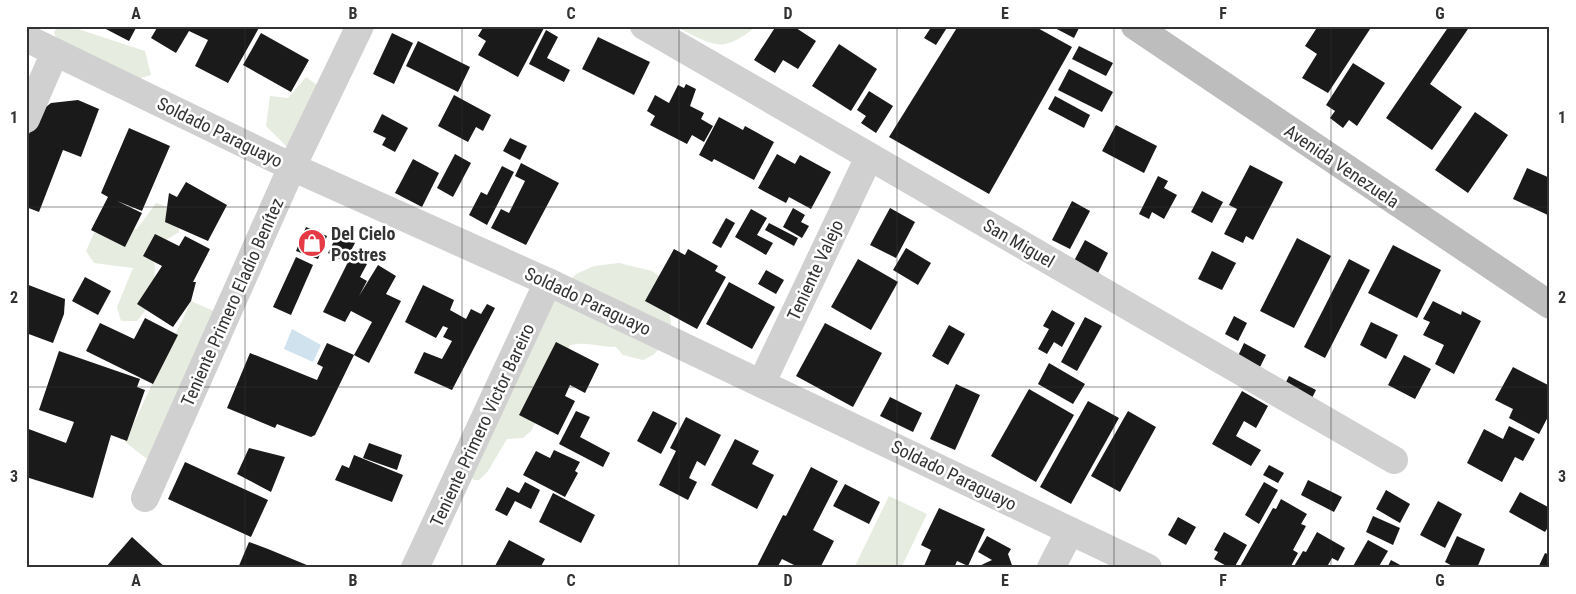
<svg xmlns="http://www.w3.org/2000/svg" width="1576" height="594" font-family="'Roboto Condensed',sans-serif">
  <style>
    .green { fill: #e6ecdf }
    .water { fill: #cfe2ee }
    .building { fill: #1a1a1a }
    .lines { fill: none; stroke-linecap: round; stroke-linejoin: round }
    .minor { stroke: #d0d0d0; stroke-width: 28 }
    .secondary { stroke: #bdbdbd; stroke-width: 28 }
    .grid { fill: none; stroke: #333; stroke-width: 1; stroke-opacity: 0.55 }
    .labels { text-anchor: middle; dominant-baseline: central; stroke-width: 5; stroke-linejoin: round; paint-order: stroke }
    .street-label { font-size: 18px; fill: #333; stroke: #fff }
    .poi-label { font-size: 18px; font-weight: bold; fill: #333; stroke: #fff; text-anchor: start }
    .neatline { fill: none; stroke: #333; stroke-width: 2 }
    .grid-label { font-size: 16px; text-anchor: middle; font-weight: bold; fill: #333 }
  </style>
  <rect width="100%" height="100%" fill="#fff"/>
  <!-- green -->
  <g class="green">
    <polygon points="58,26 69,26 145,51 151,75 130,81 60,52 54,32"/>
    <path d="M680,26H757C722,53 718,47 680,29Z"/>
    <polygon points="306,77 317,85 290,150 266,126 270,96 288,98"/>
    <polygon points="156,203 171,208 178,213 179,232 150,250 155,266 153,301 137,321 121,321 117,307 133,268 94,263 86,251 94,233 137,229"/>
    <path d="M619,263L652,271L667,282L671,324L661,347L653,355L643,360L623,355L616,347C600,347 586,341 570,345L557,364L541,412L531,431L523,438L507,439L488,471L479,480H474L469,476L534,322L576,274L594,266Z"/>
    <polygon points="191,301 227,317 157,445 147,459 125,442"/>
    <polygon points="889,496 927,514 901,568 859,568 855,566"/>
  </g>
  <!-- water -->
  <polygon class="water" points="292,329 321,345 313,362 284,349"/>
  <!-- building -->
  <g class="building">
    <polygon points="100,26 137,26 129,41"/>
    <polygon points="158,26 260,26 228,83 195,66 208,40 189,31 176,53 151,38"/>
    <polygon points="484,26 545,26 518,77 478,55 486,41 478,36"/>
    <polygon points="776,26 793,26 816,41 798,69 783,60 775,73 754,60"/>
    <polygon points="932,26 948,26 936,45 924,38"/>
    <polygon points="958,26 1034,26 1072,47 989,194 889,137"/>
    <polygon points="1051,26 1080,26 1074,38"/>
    <polygon points="1318,26 1372,26 1328,93 1302,78 1317,54 1305,46"/>
    <polygon points="1449,26 1465,26 1468,29 1430,84 1462,107 1432,150 1386,118"/>
    <polygon points="546,30 558,37 547,58 570,70 564,82 529,64"/>
    <polygon points="261,33 309,60 291,92 243,65"/>
    <polygon points="392,33 413,43 394,84 373,74"/>
    <polygon points="598,37 650,62 634,95 582,69"/>
    <polygon points="418,41 470,67 458,92 406,66"/>
    <polygon points="839,44 877,69 851,111 812,86"/>
    <polygon points="1079,46 1113,63 1106,76 1072,59"/>
    <polygon points="1353,63 1385,83 1357,126 1349,120 1343,128 1330,118 1335,111 1326,105"/>
    <polygon points="1069,69 1113,92 1102,112 1058,90"/>
    <polygon points="686,84 696,89 690,106 704,113 701,119 713,126 704,142 692,135 687,144 650,125 655,116 647,111 655,95 669,103 678,85 684,88"/>
    <polygon points="869,91 893,106 876,133 861,123 866,116 857,110"/>
    <polygon points="454,95 491,115 483,131 476,127 468,142 438,126"/>
    <polygon points="1055,96 1090,115 1084,128 1048,109"/>
    <polygon points="78,100 99,109 81,157 63,150 39,212 26,207 26,141 38,113 51,103"/>
    <polygon points="1475,112 1508,135 1468,193 1435,170"/>
    <polygon points="382,114 408,128 395,152 382,145 386,138 373,132"/>
    <polygon points="719,117 743,130 745,126 774,142 754,180 714,159 712,162 699,155"/>
    <polygon points="1116,125 1157,146 1144,173 1102,151"/>
    <polygon points="129,128 170,146 142,211 117,201 142,213 125,247 91,230 108,197 101,193"/>
    <polygon points="510,138 527,146 520,160 503,151"/>
    <polygon points="455,154 471,163 453,197 437,188"/>
    <polygon points="777,154 795,164 800,155 831,172 811,209 789,197 786,203 758,188"/>
    <polygon points="413,159 439,173 422,207 395,193"/>
    <polygon points="521,163 559,183 526,245 491,228 501,209 509,213 525,181 515,176"/>
    <polygon points="1250,165 1283,182 1253,240 1246,236 1243,243 1224,234 1237,209 1229,205"/>
    <polygon points="502,166 514,172 487,225 469,215 481,192 487,195"/>
    <polygon points="1527,168 1550,178 1550,216 1513,199"/>
    <polygon points="1158,176 1168,181 1164,188 1177,195 1164,219 1152,212 1149,219 1139,214"/>
    <polygon points="186,182 227,205 208,241 165,222 169,193 177,197"/>
    <polygon points="1202,191 1223,202 1212,223 1191,212"/>
    <polygon points="1072,201 1090,211 1070,249 1052,240"/>
    <polygon points="793,208 805,215 801,222 809,226 802,238 783,227"/>
    <polygon points="890,208 915,222 896,258 870,245"/>
    <polygon points="751,209 767,218 757,235 773,243 766,255 735,237"/>
    <polygon points="726,218 735,223 721,248 712,243"/>
    <polygon points="769,223 798,238 794,246 765,230"/>
    <polygon points="306,227 327,236 318,259 296,251"/>
    <polygon points="155,234 179,246 185,236 210,249 193,282 196,282 191,301 173,327 137,304 162,266 143,256"/>
    <polygon points="337,235 355,243 345,262 328,253"/>
    <polygon points="1297,238 1331,256 1294,328 1260,311"/>
    <polygon points="1085,240 1108,253 1098,273 1074,261"/>
    <polygon points="1393,245 1441,270 1417,318 1368,293"/>
    <polygon points="906,248 931,263 918,285 893,270"/>
    <polygon points="674,249 685,255 688,249 718,266 715,271 726,277 697,329 645,301"/>
    <polygon points="1212,251 1236,263 1222,290 1198,279"/>
    <polygon points="351,256 367,264 360,277 367,281 359,296 378,265 396,276 386,294 401,301 369,363 354,355 372,322 351,311 345,322 323,312"/>
    <polygon points="296,257 313,265 291,315 273,307"/>
    <polygon points="858,259 898,282 871,330 831,307"/>
    <polygon points="1349,259 1370,270 1325,358 1304,347"/>
    <polygon points="766,270 784,280 776,294 758,284"/>
    <polygon points="85,277 111,291 98,315 72,301"/>
    <polygon points="729,282 775,307 752,349 706,324"/>
    <polygon points="26,284 65,299 64,314 53,343 26,333"/>
    <polygon points="423,285 454,300 450,310 466,319 471,309 481,314 487,304 495,308 452,390 414,373 424,352 442,359 452,341 443,337 448,328 443,326 436,338 405,322"/>
    <polygon points="1433,301 1461,315 1462,311 1481,321 1454,374 1435,364 1444,345 1423,335 1430,322 1423,319"/>
    <polygon points="1052,310 1075,323 1062,347 1054,342 1047,354 1038,349 1049,329 1043,326"/>
    <polygon points="1234,316 1247,323 1238,341 1225,334"/>
    <polygon points="1085,317 1102,326 1077,371 1061,362"/>
    <polygon points="145,318 178,335 153,384 86,351 100,323 134,339"/>
    <polygon points="1371,322 1398,335 1386,359 1360,345"/>
    <polygon points="825,323 882,353 853,407 796,376"/>
    <polygon points="949,325 965,334 948,365 932,356"/>
    <polygon points="556,342 599,364 585,393 570,385 565,396 575,401 558,435 519,415"/>
    <polygon points="327,343 354,355 315,435 311,437 277,424 275,428 227,408 250,353 317,380 323,367 317,364"/>
    <polygon points="1244,343 1266,355 1260,367 1238,356"/>
    <polygon points="59,351 140,379 137,387 145,390 127,441 111,435 93,498 26,477 26,428 66,443 74,422 39,410"/>
    <polygon points="1404,355 1431,369 1415,399 1388,385"/>
    <polygon points="1049,363 1085,384 1073,404 1038,384"/>
    <polygon points="1513,367 1550,386 1550,413 1539,434 1509,418 1513,409 1495,400"/>
    <polygon points="1289,376 1316,390 1312,398 1285,384"/>
    <polygon points="956,384 980,395 955,450 930,439"/>
    <polygon points="1029,389 1074,415 1036,482 991,456"/>
    <polygon points="1242,391 1268,406 1256,428 1244,421 1236,436 1261,450 1251,466 1212,444"/>
    <polygon points="890,397 922,413 913,432 880,416"/>
    <polygon points="1088,401 1119,418 1071,504 1040,487"/>
    <polygon points="576,411 590,417 580,437 610,453 603,467 559,444"/>
    <polygon points="653,411 677,423 661,454 637,441"/>
    <polygon points="1128,411 1156,427 1120,492 1091,476"/>
    <polygon points="686,417 721,435 705,466 697,461 689,478 697,482 688,500 659,485 676,451 670,448"/>
    <polygon points="1509,426 1535,439 1523,461 1515,457 1502,482 1467,463 1484,429 1503,439"/>
    <polygon points="735,439 759,451 752,464 774,475 757,509 711,485"/>
    <polygon points="369,443 402,455 397,470 363,458"/>
    <polygon points="249,448 285,457 271,492 237,474"/>
    <polygon points="554,450 580,462 575,471 578,473 565,497 523,475 536,451 550,458"/>
    <polygon points="354,455 403,475 392,502 335,480 342,465 349,468"/>
    <polygon points="185,462 268,500 251,537 168,499"/>
    <polygon points="1269,465 1284,473 1278,483 1263,475"/>
    <polygon points="811,467 838,481 813,530 834,541 820,568 800,568 782,559 777,568 756,568 783,515 786,516"/>
    <polygon points="1308,480 1342,497 1334,512 1301,495"/>
    <polygon points="525,482 540,490 531,509 515,501 507,516 495,510 507,487 519,493"/>
    <polygon points="1264,482 1278,490 1259,524 1245,515"/>
    <polygon points="845,484 880,502 869,524 833,506"/>
    <polygon points="1386,490 1410,504 1400,523 1376,509"/>
    <polygon points="1520,492 1550,508 1550,524 1545,532 1509,512"/>
    <polygon points="553,493 595,515 581,543 539,522"/>
    <polygon points="1281,499 1307,514 1301,524 1306,526 1293,550 1298,553 1290,568 1239,568 1273,508 1276,509"/>
    <polygon points="1438,501 1462,514 1445,548 1420,535"/>
    <polygon points="939,508 985,529 968,566 957,561 954,568 924,566 931,550 921,545"/>
    <polygon points="1373,516 1400,528 1393,545 1366,532"/>
    <polygon points="1178,517 1196,527 1186,545 1168,535"/>
    <polygon points="1224,532 1247,545 1234,568 1230,568 1214,559 1218,552 1214,550"/>
    <polygon points="1317,532 1345,548 1338,561 1332,558 1328,565 1333,568 1293,568 1303,551 1306,552"/>
    <polygon points="987,536 1011,549 1008,554 1013,568 975,568 992,560 978,552"/>
    <polygon points="1457,536 1485,549 1477,568 1456,568 1445,562"/>
    <polygon points="132,537 166,568 105,568"/>
    <polygon points="509,540 545,559 540,568 495,566"/>
    <polygon points="1368,540 1388,551 1378,568 1352,568"/>
    <polygon points="249,542 268,549 314,568 238,568"/>
    <polygon points="1545,553 1550,555 1550,568 1538,568"/>
    <polygon points="1391,560 1402,566 1401,568 1387,568"/>
  </g>
  <g class="lines">
    <!-- minor -->
    <g class="minor">
      <polyline points="644,26 1394,460"/>
      <polyline points="26,38 292,167 548,282 1148,568"/>
      <polyline points="26,119 55,52"/>
      <polyline points="762,382 869,157"/>
      <polyline points="145,498 292,167 360,26"/>
      <polyline points="415,568 548,282"/>
      <polyline points="1051,568 1070,531"/>
    </g>
    <!-- secondary -->
    <polyline class="secondary" points="1135,26 1550,305"/>
  </g>
  <!-- grid -->
  <path class="grid" d="M245,26V568M462,26V568M679,26V568M897,26V568M1114,26V568M1331,26V568M26,207H1550M26,387H1550"/>
  <!-- icons -->
  <defs>
    <symbol id="shop-disc" viewBox="-11 -11 22 22"><circle r="9.5" fill="#e63946" stroke="#fff"/><path d="M-5-2.5h2.3a2.7 3.5 0 0 1 5.4 0H5L5.5 6h-11ZM-1.5-2.5h3a1.5 2.3 0 0 0-3 0Z" fill="#fff"/></symbol>
  </defs>
  <g fill-rule="evenodd">
    <use href="#shop-disc" x="296" y="227" width="32" height="32"/>
  </g>
  <g class="labels">
    <!-- street labels -->
    <g class="street-label">
      <text transform="translate(220 132) rotate(26)">Soldado Paraguayo</text>
      <text transform="translate(1342 166) rotate(34)">Avenida Venezuela</text>
      <text transform="translate(1019 243) rotate(30)">San Miguel</text>
      <text transform="translate(815 270) rotate(-65)">Teniente Valejo</text>
      <text transform="translate(588 301) rotate(25)">Soldado Paraguayo</text>
      <text transform="translate(232 302) rotate(-66)">Teniente Primero Eladio Benítez</text>
      <text transform="translate(482 425) rotate(-65)">Teniente Primero Victor Bareiro</text>
      <text transform="translate(954 475) rotate(26)">Soldado Paraguayo</text>
    </g>
    <!-- poi labels -->
    <g class="poi-label">
      <text x="331" y="233">Del Cielo<tspan x="331" dy="21">Postres</tspan></text>
    </g>
  </g>
  <!-- border -->
  <rect width="1576" height="594" fill="none" stroke="#ffffff" stroke-width="55"/>
  <rect x="28" y="28" width="1520" height="538" class="neatline"/>
  <g class="grid-label">
    <text x="136" y="19">A</text>
    <text x="353" y="19">B</text>
    <text x="571" y="19">C</text>
    <text x="788" y="19">D</text>
    <text x="1005" y="19">E</text>
    <text x="1223" y="19">F</text>
    <text x="1440" y="19">G</text>
    <text x="14" y="123">1</text>
    <text x="1562" y="123">1</text>
    <text x="14" y="303">2</text>
    <text x="1562" y="303">2</text>
    <text x="14" y="482">3</text>
    <text x="1562" y="482">3</text>
    <text x="136" y="586">A</text>
    <text x="353" y="586">B</text>
    <text x="571" y="586">C</text>
    <text x="788" y="586">D</text>
    <text x="1005" y="586">E</text>
    <text x="1223" y="586">F</text>
    <text x="1440" y="586">G</text>
  </g>
</svg>
